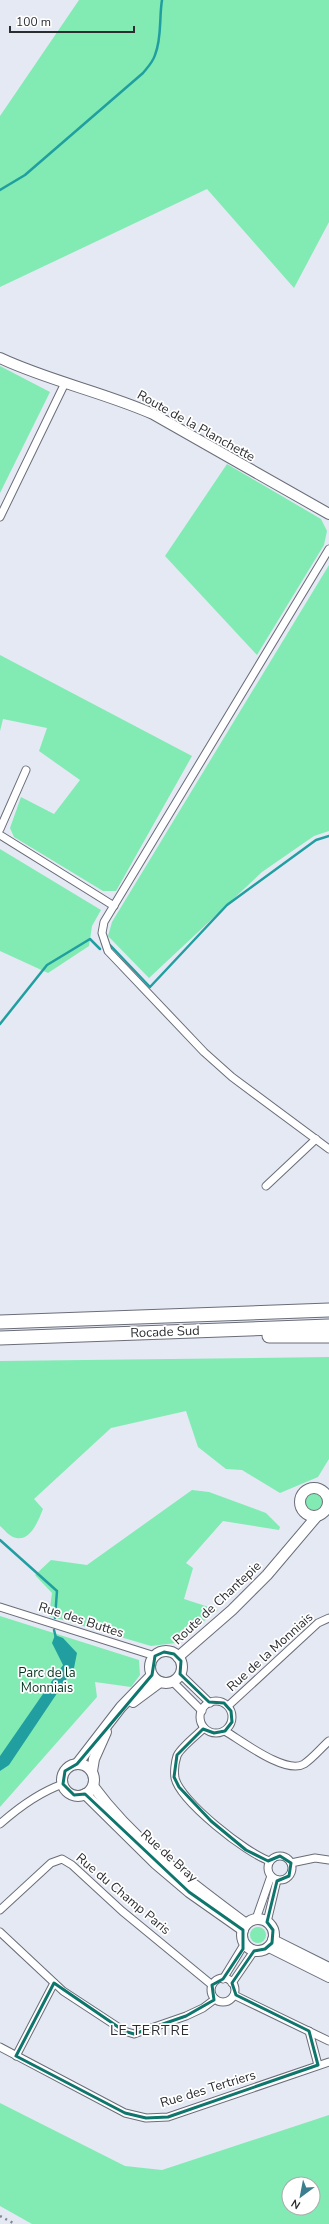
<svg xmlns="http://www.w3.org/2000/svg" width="329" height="2224" font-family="'Nunito Sans',sans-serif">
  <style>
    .green { fill: #81ebb3; fill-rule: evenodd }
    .water { fill: #219fa0 }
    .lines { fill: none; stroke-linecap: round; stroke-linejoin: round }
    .stream { stroke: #219fa0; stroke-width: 2.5 }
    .street-casing { stroke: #6a6d78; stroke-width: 9 }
    .secondary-casing { stroke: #6a6d78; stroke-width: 12 }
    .highway-casing { stroke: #6a6d78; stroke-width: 15 }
    .street { stroke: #fff; stroke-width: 7 }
    .secondary { stroke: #fff; stroke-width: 10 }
    .highway { stroke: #fff; stroke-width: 13 }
    .rail { stroke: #83868d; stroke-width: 2.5; stroke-dasharray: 2 4; stroke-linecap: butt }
    .marked { fill: none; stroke: #0f766e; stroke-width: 3; stroke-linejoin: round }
    .labels { text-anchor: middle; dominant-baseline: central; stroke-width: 3.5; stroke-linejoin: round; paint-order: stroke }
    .street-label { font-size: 13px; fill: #2c2d31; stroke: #fff }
    .park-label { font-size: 13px; fill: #02331e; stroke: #fff }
    .neighbourhood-label { font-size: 14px; letter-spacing: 1px; fill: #2c2d31; stroke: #fff }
  </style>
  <rect width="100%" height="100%" fill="#e5e9f4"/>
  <!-- green -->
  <g class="green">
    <polygon points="79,0 329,0 329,222 294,288 207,189 0,287 0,116"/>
    <polygon points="0,366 50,392 0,493"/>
    <polygon points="227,464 321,519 327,531 324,545 257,655 165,556"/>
    <polygon points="329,565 329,831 314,836 262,872 149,978 108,936 112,922"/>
    <polygon points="0,655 192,756 116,891 103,891 14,837 10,828 21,797 54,814 80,780 39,751 47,728 3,719 0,731"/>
    <polygon points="0,849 101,910 92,926 89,946 48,973 0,951"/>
    <path d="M329,1357V1459L318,1477L280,1493L242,1470L226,1469L198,1447L186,1411L111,1428L34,1499L43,1509C38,1521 30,1544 13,1537C8,1535 4,1529 0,1526V1361Z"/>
    <polygon points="192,1490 209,1492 266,1513 280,1527 279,1530 223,1521 186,1563 193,1568 184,1599 218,1610 176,1643 151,1646 49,1616 52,1593 35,1575 51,1560 87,1565"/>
    <circle cx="314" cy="1502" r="9"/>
    <polygon points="0,1616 139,1660 140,1675 131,1687 95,1682 97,1697 0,1807"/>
    <circle cx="258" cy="1935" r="8"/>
    <path d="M0,2103L125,2166L162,2170L329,2115V2224H32L0,2206ZM289,2184H313V2208H289Z"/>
  </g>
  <!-- water -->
  <polygon class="water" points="55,1635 63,1638 77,1653 74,1668 9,1765 0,1771 0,1756 63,1665 52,1643"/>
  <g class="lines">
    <!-- stream -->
    <g class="stream">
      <path d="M0,190L25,175L143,73C147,68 153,62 155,55C162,38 159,18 162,0"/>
      <polyline points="110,945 150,987 227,905 316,840 329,836"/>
      <polyline points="0,1024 47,965 90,939 100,949"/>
      <polyline points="0,1540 57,1591 55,1618"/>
      <polyline points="54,1630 56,1638"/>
    </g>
    <defs>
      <g id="street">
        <polyline points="0,517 65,383"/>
        <polyline points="329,549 104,922 102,933 108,951 204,1052 232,1077 329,1149"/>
        <polyline points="0,829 26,770"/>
        <polyline points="0,835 114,906"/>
        <polyline points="266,1186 316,1139"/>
        <polyline points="0,1607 155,1656"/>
        <polyline points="180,1674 210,1703"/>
        <polyline points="173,1682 202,1711"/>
        <circle cx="216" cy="1717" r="16"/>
        <polyline points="228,1706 318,1623 329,1618"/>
        <path d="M204,1728C198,1734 179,1749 177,1756C175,1762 174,1772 175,1778C180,1801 247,1854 270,1861"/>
        <path d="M225,1731C242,1741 286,1775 304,1764C313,1758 321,1748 329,1741"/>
        <path d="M0,1824C18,1808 40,1792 63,1784"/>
        <circle cx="280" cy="1868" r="12"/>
        <polyline points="291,1863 315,1858 329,1860"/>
        <polyline points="0,1910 51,1863 62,1859 72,1865 122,1911 212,1985"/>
        <polyline points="256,1919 271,1876"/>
        <polyline points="267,1922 277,1880"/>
        <polyline points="0,1932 63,1991 124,2031 134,2034 186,2016 203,2008 215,1999"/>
        <circle cx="223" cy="1990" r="12"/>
        <polyline points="223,1979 245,1943"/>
        <polyline points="232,1983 254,1951"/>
        <polyline points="234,1995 329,2041"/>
        <polyline points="309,2031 318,2065"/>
        <polyline points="0,2047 125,2113 146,2118 168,2117 329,2062"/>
        <polyline points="16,2056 54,1983"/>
      </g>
      <g id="secondary">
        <path d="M0,358C49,381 103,392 153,414L329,514"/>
        <circle cx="314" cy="1502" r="14"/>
        <circle cx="166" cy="1667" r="16"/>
        <polyline points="178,1657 232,1610 267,1575 317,1516"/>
        <polyline points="133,1702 160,1682"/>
        <polyline points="77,1764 121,1707 152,1675"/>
        <circle cx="78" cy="1780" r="16"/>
        <polyline points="92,1771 94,1759 106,1732"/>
        <path d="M93,1786C134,1842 191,1883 246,1924"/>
        <polyline points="85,1794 156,1864 189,1892 243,1930"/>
        <circle cx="258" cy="1935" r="16"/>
        <polyline points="273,1940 329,1968"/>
        <polyline points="269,1947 329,1977"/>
      </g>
      <g id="highway">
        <polyline points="0,1322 329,1310"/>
        <polyline points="269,1336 329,1336"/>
        <polyline points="0,1338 329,1326"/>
      </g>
    </defs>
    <!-- street casing -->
    <use href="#street" class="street-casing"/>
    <!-- secondary casing -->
    <use href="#secondary" class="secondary-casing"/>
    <!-- highway casing -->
    <use href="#highway" class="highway-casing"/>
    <!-- street -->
    <use href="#street" class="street"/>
    <!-- secondary -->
    <use href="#secondary" class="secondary"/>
    <!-- highway -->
    <use href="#highway" class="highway"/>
    <!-- rail -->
    <polyline class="rail" points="0,2216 15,2224"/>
  </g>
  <!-- marked area -->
  <path class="marked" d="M164,1652L174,1654L181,1661L180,1674L209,1702L224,1703L231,1711L232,1722L225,1731L214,1733L203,1729L177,1755L174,1777L179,1787L211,1821L246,1850L268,1861L280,1856L291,1863L289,1876L277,1881L267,1922L273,1930L272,1943L265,1949L254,1951L232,1983L236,1995L309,2031L318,2065L168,2117L146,2118L125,2113L16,2056L54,1983L124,2031L134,2034L186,2016L214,2000L212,1985L223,1979L243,1949V1930L189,1892L85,1794L74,1795L63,1784L65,1771L77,1764L152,1675L155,1656Z"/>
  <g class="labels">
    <!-- street labels -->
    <g class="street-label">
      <text transform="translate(196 426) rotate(29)">Route de la Planchette</text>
      <text transform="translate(165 1332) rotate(-2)">Rocade Sud</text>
      <text transform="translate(217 1603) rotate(-43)">Route de Chantepie</text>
      <text transform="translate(81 1620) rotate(18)">Rue des Buttes</text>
      <text transform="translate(270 1652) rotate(-42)">Rue de la Monniais</text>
      <text transform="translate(169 1856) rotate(42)">Rue de Bray</text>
      <text transform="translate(123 1894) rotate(40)">Rue du Champ Paris</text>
      <text transform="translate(208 2089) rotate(-17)">Rue des Tertriers</text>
    </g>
    <!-- park labels -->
    <g class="park-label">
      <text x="47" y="1673">Parc de la<tspan x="47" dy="15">Monniais</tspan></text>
    </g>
    <!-- neighbourhood labels -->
    <g class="neighbourhood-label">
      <text x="150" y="2030">LE TERTRE</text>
    </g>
  </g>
  <!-- north arrow -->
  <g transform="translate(301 2196) rotate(212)"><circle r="19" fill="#ffffff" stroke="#ababad"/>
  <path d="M0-3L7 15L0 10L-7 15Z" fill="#3c7e8f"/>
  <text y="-6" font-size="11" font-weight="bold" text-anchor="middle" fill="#2c2d31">N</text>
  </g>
  <!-- scale -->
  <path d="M10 26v6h124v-6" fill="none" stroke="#2c2d31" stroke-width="2"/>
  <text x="16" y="26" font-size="12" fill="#2c2d31" stroke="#ffffff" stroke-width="3" paint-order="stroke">100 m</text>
</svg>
